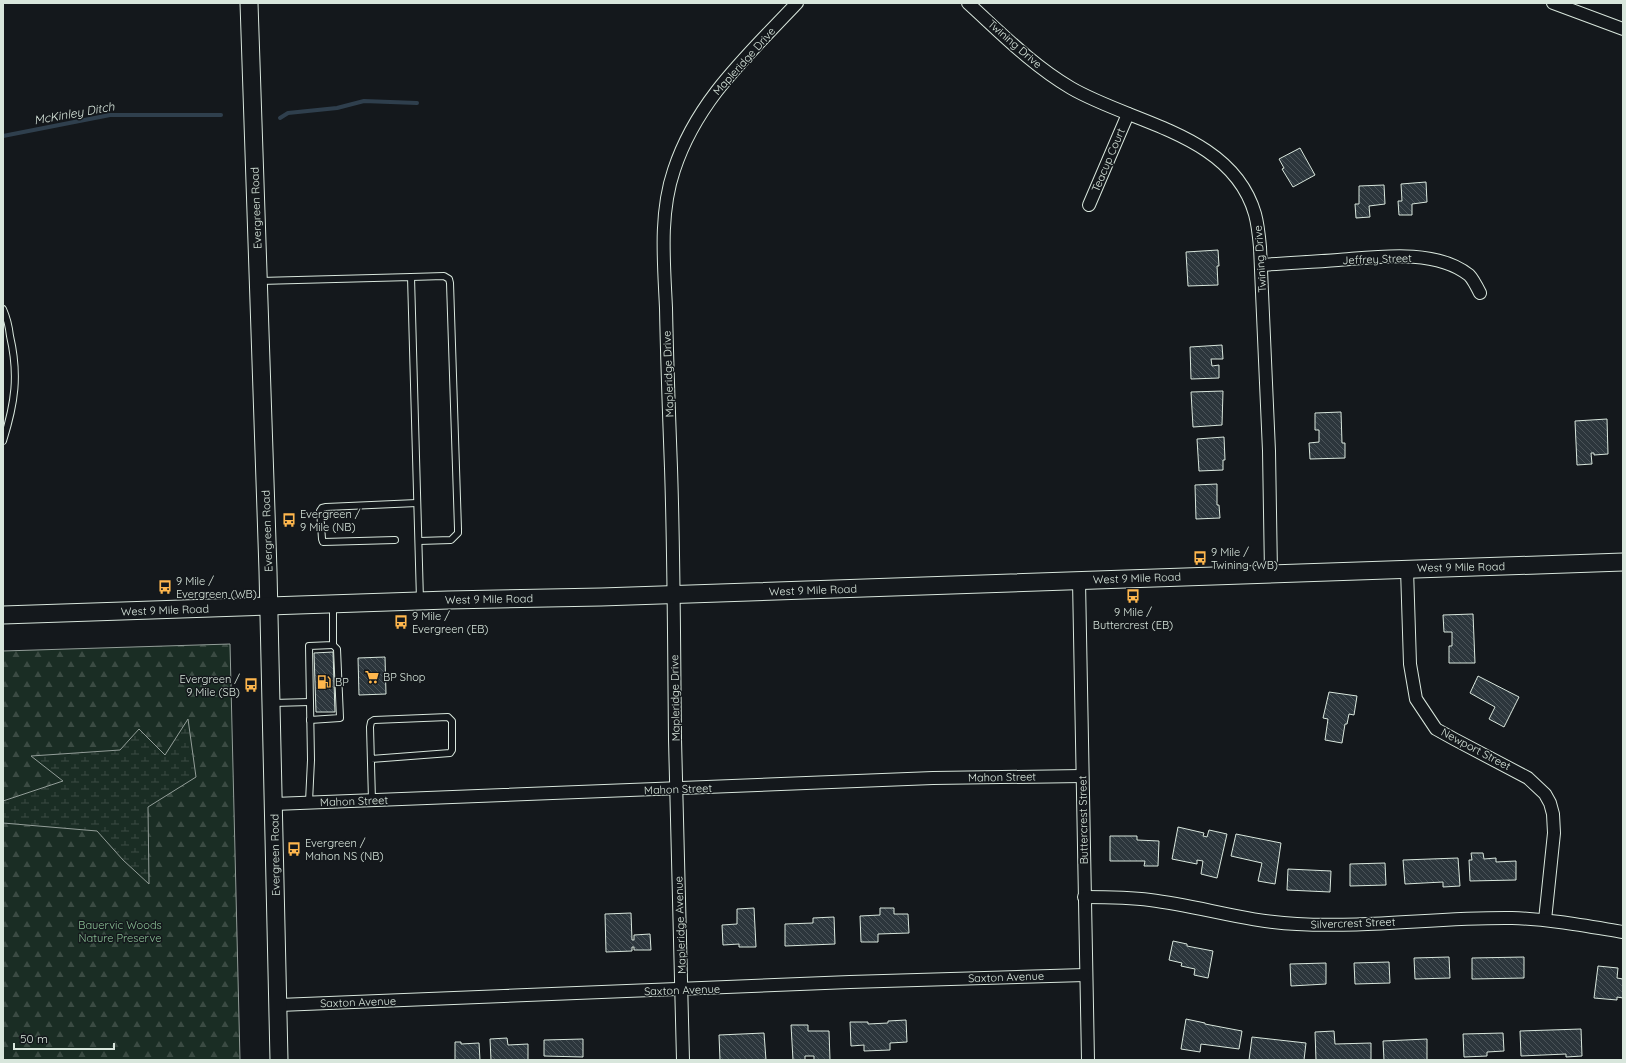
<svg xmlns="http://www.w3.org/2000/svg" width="1626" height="1063" font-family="Quicksand,sans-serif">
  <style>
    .forest { fill: url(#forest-firs); stroke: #939e99 }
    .wetland { fill: url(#wetland-marsh); stroke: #939e99 }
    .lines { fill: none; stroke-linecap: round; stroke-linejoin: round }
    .stream { stroke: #2f3f4d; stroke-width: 4 }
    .building { fill: url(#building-back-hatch); stroke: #d8e6dc }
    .lane-casing { stroke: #d8e6dc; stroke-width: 8 }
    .street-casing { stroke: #d8e6dc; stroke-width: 14 }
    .secondary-casing { stroke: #d8e6dc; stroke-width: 19 }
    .lane { stroke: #14181c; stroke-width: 6 }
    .street { stroke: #14181c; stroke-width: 12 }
    .secondary { stroke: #14181c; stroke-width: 17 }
    .labels { text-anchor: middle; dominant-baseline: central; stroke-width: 3; stroke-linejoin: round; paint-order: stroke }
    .street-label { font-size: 11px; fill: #d8e6dc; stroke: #14181c }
    .poi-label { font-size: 11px; fill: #d8e6dc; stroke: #14181c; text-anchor: start }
    .park-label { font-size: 11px; fill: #8ac095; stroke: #14181c }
    .water-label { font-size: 12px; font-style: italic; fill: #d8e6dc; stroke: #14181c }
  </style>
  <defs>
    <pattern id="forest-firs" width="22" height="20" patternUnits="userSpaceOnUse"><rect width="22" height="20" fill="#1a2d24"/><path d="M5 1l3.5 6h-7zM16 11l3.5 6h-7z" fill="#3b4b43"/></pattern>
    <pattern id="wetland-marsh" width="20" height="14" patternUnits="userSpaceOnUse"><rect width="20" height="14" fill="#1a2d24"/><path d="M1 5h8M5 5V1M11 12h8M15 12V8" fill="none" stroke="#3b4b43"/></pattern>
    <pattern id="building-back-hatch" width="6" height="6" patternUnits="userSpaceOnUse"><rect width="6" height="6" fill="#2c363c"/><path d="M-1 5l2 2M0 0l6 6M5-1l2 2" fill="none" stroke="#4a5358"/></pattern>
  </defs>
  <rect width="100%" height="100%" fill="#14181c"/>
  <!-- forest -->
  <polygon class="forest" points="230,644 240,1060 3,1060 3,651"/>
  <!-- wetland -->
  <polygon class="wetland" points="188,719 196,777 148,807 149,884 123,860 97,831 3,823 3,801 63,781 31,756 120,750 139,729 165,755"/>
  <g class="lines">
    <!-- stream -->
    <g class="stream">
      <polyline points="280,118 288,113 337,108 364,101 417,103"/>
      <polyline points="3,136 110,115 221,115"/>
    </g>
  </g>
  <!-- building -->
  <g class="building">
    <polygon points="1300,148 1315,175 1293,187 1282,169 1284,168 1279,159"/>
    <polygon points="1426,182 1427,202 1412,204 1412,215 1399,215 1398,201 1402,201 1401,184"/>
    <polygon points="1384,185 1385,204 1369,206 1370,217 1356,218 1355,204 1359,204 1359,186"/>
    <polygon points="1218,250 1219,266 1217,266 1218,285 1188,286 1186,252"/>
    <polygon points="1222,345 1223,359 1211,359 1212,366 1219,365 1219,378 1191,379 1190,347"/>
    <polygon points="1223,391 1222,425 1193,427 1191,392"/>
    <polygon points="1341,412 1342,443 1345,443 1345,458 1310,459 1309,443 1319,442 1319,430 1315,430 1315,413"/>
    <polygon points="1607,419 1608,454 1594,455 1594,453 1591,453 1592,464 1577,465 1575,421"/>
    <polygon points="1224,437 1225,460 1223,460 1223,470 1199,471 1197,439"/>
    <polygon points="1217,484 1217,505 1219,505 1220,518 1196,519 1195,485"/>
    <polygon points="1473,614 1475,663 1449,663 1449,646 1452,646 1452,632 1444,632 1443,615"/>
    <polygon points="333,652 335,712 316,712 314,653"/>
    <polygon points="385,657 386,694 359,695 358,658"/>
    <polygon points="1478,676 1519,697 1504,727 1489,719 1495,707 1470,693"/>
    <polygon points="1329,692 1357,696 1354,715 1349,714 1347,724 1345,724 1342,743 1325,740 1328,719 1323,718"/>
    <polygon points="1178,827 1204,833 1203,836 1207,837 1209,830 1227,834 1217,878 1201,874 1203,861 1197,860 1197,864 1172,859"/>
    <polygon points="1236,834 1281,843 1275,884 1258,881 1262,863 1231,856"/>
    <polygon points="1110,836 1137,836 1137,840 1159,841 1158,866 1144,866 1145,861 1110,861"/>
    <polygon points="1471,853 1483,853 1484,859 1496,858 1496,862 1516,861 1516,880 1470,881 1469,860 1472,860"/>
    <polygon points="1458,858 1460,886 1443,887 1443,882 1405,884 1403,860"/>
    <polygon points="1385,863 1386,885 1350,886 1350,864"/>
    <polygon points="1288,869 1331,871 1330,892 1287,890"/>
    <polygon points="754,908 756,947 739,947 739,944 723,945 722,925 737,924 737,909"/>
    <polygon points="880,908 894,908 894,914 908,914 909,933 878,934 878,942 861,942 860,916 880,915"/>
    <polygon points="631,913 632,940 634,940 634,935 650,934 651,950 634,950 634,947 632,947 632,951 606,952 605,914"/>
    <polygon points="834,917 835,944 785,946 785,924 813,923 813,918"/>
    <polygon points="1173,941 1187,944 1187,946 1213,951 1208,978 1194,975 1195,969 1181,966 1182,963 1169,960"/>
    <polygon points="1449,957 1450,978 1415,979 1414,958"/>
    <polygon points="1524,957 1524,978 1472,979 1472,958"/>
    <polygon points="1389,962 1390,983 1355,984 1354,963"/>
    <polygon points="1326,963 1326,984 1291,986 1290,964"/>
    <polygon points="1598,966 1618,968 1617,978 1623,979 1623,998 1617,997 1617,1000 1594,998"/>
    <polygon points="1186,1019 1205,1023 1205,1024 1242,1031 1239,1049 1201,1044 1200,1052 1181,1049"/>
    <polygon points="906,1020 907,1042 890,1043 890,1050 864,1051 864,1045 851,1046 850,1022 868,1022 868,1024 888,1023 888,1021"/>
    <polygon points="791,1025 808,1025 808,1031 829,1031 830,1060 814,1060 814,1056 805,1056 805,1060 793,1060"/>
    <polygon points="1581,1029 1582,1056 1566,1057 1566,1054 1521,1056 1520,1031"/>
    <polygon points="1334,1031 1335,1044 1371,1043 1371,1060 1316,1060 1315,1032"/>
    <polygon points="764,1033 766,1060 720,1060 719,1035"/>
    <polygon points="1503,1033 1504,1051 1487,1052 1487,1056 1464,1057 1463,1034"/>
    <polygon points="1252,1037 1306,1043 1304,1060 1249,1060"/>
    <polygon points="507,1038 508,1045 528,1044 528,1060 491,1060 490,1039"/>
    <polygon points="583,1039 583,1057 544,1056 544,1040"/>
    <polygon points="1427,1039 1427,1060 1384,1060 1383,1041"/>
    <polygon points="455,1042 461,1042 461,1044 479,1043 480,1060 455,1060"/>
  </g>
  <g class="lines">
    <defs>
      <g id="lane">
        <polyline points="411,277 444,276 449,279 450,283 458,529 458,533 451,540 419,541"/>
        <polyline points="260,281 411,277 420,600"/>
        <path d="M3,309C7,318 9,327 10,336C19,375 15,403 3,441"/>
        <polyline points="395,540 323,542 322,539 320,511 322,508 326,507 417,503"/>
        <polyline points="273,703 310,702"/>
        <polyline points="310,720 340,718 337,649 333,645"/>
        <polyline points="371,759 450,753 452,750 452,721 448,717 374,720 371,722 370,727 372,800"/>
        <polyline points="309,802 311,760 309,646 333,645 333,605"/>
      </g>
      <g id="street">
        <path d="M968,3C1001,33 1032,65 1071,88C1133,124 1232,134 1255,214C1258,225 1259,236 1260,247L1269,451L1271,573"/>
        <polyline points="1553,3 1623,29"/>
        <polyline points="1089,205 1128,114"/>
        <path d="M1261,265C1287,263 1312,262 1338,260C1377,257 1435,248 1469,275C1473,279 1477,287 1480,293"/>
        <polyline points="1407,569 1410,664 1416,699 1436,729 1454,739 1528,778 1545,794 1550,803 1553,814 1554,833 1545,920"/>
        <polyline points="1079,581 1088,1060"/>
        <polyline points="274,804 933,778 1082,776"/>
        <path d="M1084,897C1106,897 1128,897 1150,900C1200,906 1247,922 1297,924C1368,928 1440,917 1512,918C1549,919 1586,926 1623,932"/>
        <polyline points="279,1005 850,982 1085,975"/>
        <path d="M683,1060C681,953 678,846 675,739C674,649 674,558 671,468C669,415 667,361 666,308C664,263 659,214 674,170C697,100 748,55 797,3"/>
      </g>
      <g id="secondary">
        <polyline points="249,3 268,571 279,1060"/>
        <polyline points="3,615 448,600 601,597 1623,562"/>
      </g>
    </defs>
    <!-- lane casing -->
    <use href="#lane" class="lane-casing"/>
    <!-- street casing -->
    <use href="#street" class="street-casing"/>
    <!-- secondary casing -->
    <use href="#secondary" class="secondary-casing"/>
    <!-- lane -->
    <use href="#lane" class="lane"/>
    <!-- street -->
    <use href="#street" class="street"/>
    <!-- secondary -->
    <use href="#secondary" class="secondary"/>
  </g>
  <!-- icons -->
  <defs>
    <symbol id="bus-bare" viewBox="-9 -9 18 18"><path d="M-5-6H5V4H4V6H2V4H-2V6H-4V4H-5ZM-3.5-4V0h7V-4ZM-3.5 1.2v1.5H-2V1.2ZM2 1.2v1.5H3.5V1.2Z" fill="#ffb74d" stroke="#14181c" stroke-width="2.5" paint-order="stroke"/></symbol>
    <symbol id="supermarket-bare" viewBox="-9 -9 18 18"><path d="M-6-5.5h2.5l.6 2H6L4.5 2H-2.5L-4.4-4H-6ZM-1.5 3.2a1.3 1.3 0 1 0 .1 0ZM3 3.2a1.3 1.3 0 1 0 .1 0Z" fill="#ffb74d" stroke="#14181c" stroke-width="2.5" paint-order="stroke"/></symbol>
    <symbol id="fuel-bare" viewBox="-9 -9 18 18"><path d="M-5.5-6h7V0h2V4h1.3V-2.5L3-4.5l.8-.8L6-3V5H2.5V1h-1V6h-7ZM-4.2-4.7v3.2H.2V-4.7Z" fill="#ffb74d" stroke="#14181c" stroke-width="2.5" paint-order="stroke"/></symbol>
  </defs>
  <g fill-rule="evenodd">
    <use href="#bus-bare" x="279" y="510" width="20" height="20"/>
    <use href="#bus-bare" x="1190" y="548" width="20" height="20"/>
    <use href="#bus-bare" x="155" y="577" width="20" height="20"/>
    <use href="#bus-bare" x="1123" y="586" width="20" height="20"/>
    <use href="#bus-bare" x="391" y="612" width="20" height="20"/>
    <use href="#supermarket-bare" x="362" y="667" width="20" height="20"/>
    <use href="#fuel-bare" x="314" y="672" width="20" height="20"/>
    <use href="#bus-bare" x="241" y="675" width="20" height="20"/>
    <use href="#bus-bare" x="284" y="839" width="20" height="20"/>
  </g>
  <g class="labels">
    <!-- street labels -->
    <g class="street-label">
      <text transform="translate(1015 44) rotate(41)">Twining Drive</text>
      <text transform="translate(744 61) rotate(-48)">Mapleridge Drive</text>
      <text transform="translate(1108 160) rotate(-67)">Teacup Court</text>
      <text transform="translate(256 208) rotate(-92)">Evergreen Road</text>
      <text transform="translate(1260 259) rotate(-94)">Twining Drive</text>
      <text transform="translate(1377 259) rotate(-2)">Jeffrey Street</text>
      <text transform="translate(668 374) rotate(-92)">Mapleridge Drive</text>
      <text transform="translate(267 531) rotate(-92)">Evergreen Road</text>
      <text transform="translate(1461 567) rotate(-1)">West 9 Mile Road</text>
      <text transform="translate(1137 578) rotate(-2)">West 9 Mile Road</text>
      <text transform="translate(813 590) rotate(-2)">West 9 Mile Road</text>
      <text transform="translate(489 599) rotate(-1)">West 9 Mile Road</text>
      <text transform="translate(165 610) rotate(-2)">West 9 Mile Road</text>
      <text transform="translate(675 698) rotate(-91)">Mapleridge Drive</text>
      <text transform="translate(1476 749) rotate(28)">Newport Street</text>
      <text transform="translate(1002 777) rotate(-1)">Mahon Street</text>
      <text transform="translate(678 789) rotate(-2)">Mahon Street</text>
      <text transform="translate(354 801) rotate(-2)">Mahon Street</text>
      <text transform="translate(1083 820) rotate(-91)">Buttercrest Street</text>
      <text transform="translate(275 855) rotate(-91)">Evergreen Road</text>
      <text transform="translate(1353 923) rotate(-2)">Silvercrest Street</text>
      <text transform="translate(680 925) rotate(-92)">Mapleridge Avenue</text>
      <text transform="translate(1006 977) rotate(-2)">Saxton Avenue</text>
      <text transform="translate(682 990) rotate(-2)">Saxton Avenue</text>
      <text transform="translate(358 1002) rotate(-2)">Saxton Avenue</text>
    </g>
    <!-- poi labels -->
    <g class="poi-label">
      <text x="300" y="514">Evergreen /<tspan x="300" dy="13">9 Mile (NB)</tspan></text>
      <text x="1211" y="552">9 Mile /<tspan x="1211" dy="13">Twining (WB)</tspan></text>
      <text x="176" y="581">9 Mile /<tspan x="176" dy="13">Evergreen (WB)</tspan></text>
      <text x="1133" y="612" text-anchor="middle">9 Mile /<tspan x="1133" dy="13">Buttercrest (EB)</tspan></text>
      <text x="412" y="616">9 Mile /<tspan x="412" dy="13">Evergreen (EB)</tspan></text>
      <text x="383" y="677">BP Shop</text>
      <text x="240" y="679" text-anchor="end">Evergreen /<tspan x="240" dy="13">9 Mile (SB)</tspan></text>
      <text x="335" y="682">BP</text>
      <text x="305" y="843">Evergreen /<tspan x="305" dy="13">Mahon NS (NB)</tspan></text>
    </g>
    <!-- park labels -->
    <g class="park-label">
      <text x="120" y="925">Bauervic Woods<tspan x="120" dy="13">Nature Preserve</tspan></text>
    </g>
    <!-- water labels -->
    <g class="water-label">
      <text transform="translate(74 113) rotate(-10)">McKinley Ditch</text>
    </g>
  </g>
  <!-- border -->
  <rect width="1626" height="1063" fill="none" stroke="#d8e6dc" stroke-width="8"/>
  <!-- scale -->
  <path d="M14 1043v6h100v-6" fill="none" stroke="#d8e6dc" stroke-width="2"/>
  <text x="20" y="1043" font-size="12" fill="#d8e6dc" stroke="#14181c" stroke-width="3" paint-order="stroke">50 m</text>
</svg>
